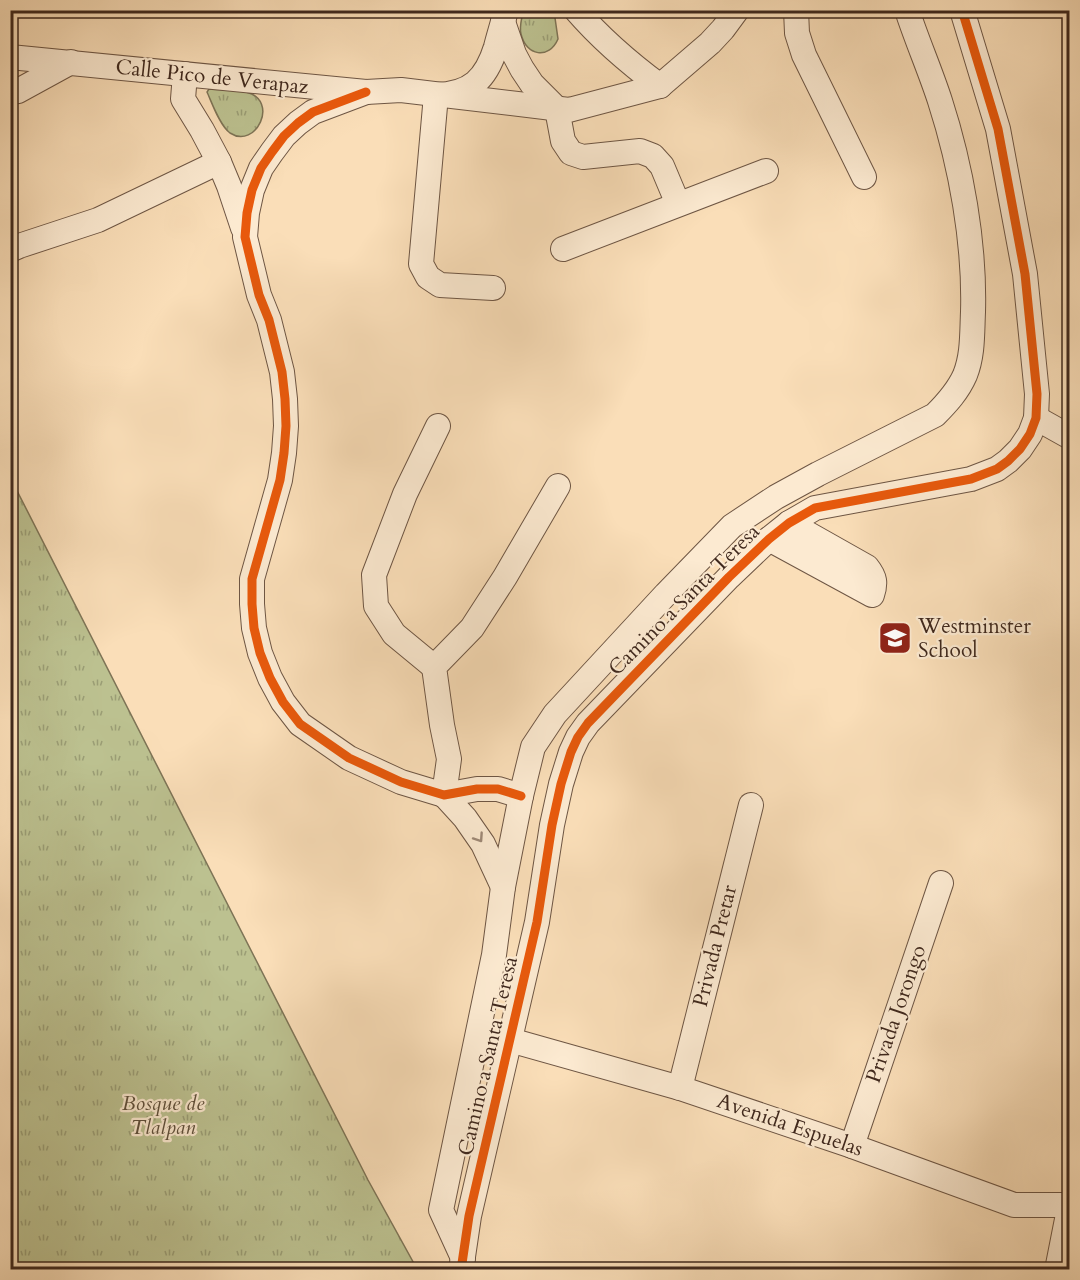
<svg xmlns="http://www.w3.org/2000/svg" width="1080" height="1280" font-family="Cardo,serif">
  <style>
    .grass { fill: url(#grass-tufts); stroke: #7e7456; stroke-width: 1.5 }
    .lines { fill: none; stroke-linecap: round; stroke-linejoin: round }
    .minor-casing { stroke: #6e5644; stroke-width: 26 }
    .minor { stroke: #fcead1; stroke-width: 24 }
    .cycleway-casing { stroke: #fcead1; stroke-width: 13 }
    .cycleway { stroke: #e8590c; stroke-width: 9 }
    .oneway { stroke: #9e8977 }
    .labels { text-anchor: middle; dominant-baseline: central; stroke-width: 4.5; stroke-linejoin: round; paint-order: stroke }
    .street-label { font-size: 21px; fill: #3f281d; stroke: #fcead1 }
    .poi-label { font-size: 21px; fill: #3f281d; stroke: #fcead1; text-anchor: start }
    .park-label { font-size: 21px; font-style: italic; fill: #5e4e3a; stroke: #fcead1 }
  </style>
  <defs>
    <pattern id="grass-tufts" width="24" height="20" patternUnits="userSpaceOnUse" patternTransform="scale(1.5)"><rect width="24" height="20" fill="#bcc190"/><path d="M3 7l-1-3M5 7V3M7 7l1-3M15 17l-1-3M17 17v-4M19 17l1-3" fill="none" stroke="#9a9d75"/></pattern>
  </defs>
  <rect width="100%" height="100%" fill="#fadeb8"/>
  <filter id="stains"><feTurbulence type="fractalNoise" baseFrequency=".00333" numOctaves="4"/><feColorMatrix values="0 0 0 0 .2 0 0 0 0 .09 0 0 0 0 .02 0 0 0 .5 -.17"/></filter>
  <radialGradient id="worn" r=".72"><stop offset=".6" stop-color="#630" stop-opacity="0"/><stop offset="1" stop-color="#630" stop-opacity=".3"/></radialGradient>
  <!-- grass -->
  <g class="grass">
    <path d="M523,11H554L558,39C549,60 526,56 521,34C519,27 522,18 523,11Z"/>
    <path d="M209,89C221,90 235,89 246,92C280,100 256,150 230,133C220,126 212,103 207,92Z"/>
    <polygon points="10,477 368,1180 417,1269 11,1269"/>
  </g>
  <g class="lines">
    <defs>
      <g id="minor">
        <path d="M576,10C601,39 629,63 660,86"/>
        <polyline points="796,10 797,33 804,55 864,177"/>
        <polyline points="503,22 514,54 522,69 532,84 557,109 563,141 571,153 583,157 640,151 653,156 662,166 678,204"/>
        <polyline points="10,57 366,92 401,90 569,110 660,86 710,43 723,29 737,10"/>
        <polyline points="185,74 183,99 202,130 219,162 229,186 243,228"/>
        <polyline points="10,92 18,91 71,62"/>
        <polyline points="366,92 313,112 298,123 284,136 272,152 261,168 252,190 247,213 245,237 259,295 269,320 282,372 285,399 286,426 284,453 280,480 252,579 252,604 254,628 260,653 270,678 283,702 300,724 349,758 401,782 444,795 477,789 498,789 521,796"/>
        <polyline points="563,249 766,171"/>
        <polyline points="10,250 19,246 98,220 219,162"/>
        <path d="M493,288L440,285L428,277L421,264L436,95C471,94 486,79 496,47C499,35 503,23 506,10"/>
        <polyline points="1036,418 1070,437"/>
        <path d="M769,539L872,595C876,583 875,577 867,567L789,523"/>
        <polyline points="434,667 394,634 376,606 374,575 405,494 438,426"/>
        <polyline points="444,795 449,759 442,725 434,667 472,628 505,577 558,486"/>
        <polyline points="444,795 465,818 483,844 503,887"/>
        <polyline points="510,1040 680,1088 852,1146 1014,1205 1070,1205"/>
        <polyline points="680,1088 751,805"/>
        <polyline points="852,1146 941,883"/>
        <path d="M463,1258L441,1210L494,955L503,887L521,796L533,747L555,714L666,594L732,526L776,497L818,474L935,415C947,403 958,391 965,375C973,355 972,334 973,312C975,243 961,166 940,101C930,70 917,41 907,10"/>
        <polyline points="461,1270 469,1216 537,922 552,825 561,784 571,752 578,737 588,723 729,577 769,539 789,523 815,508 971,479 997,469 1008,461 1020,449 1030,434 1036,418 1037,394 1025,274 998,129 962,10"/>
        <polyline points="1057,1270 1070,1204"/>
      </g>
    </defs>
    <!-- minor casing -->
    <use href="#minor" class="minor-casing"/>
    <!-- minor -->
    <use href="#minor" class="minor"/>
    <defs>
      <g id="cycleway">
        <polyline points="366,92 313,112 298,123 284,136 272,152 261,168 252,190 247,213 245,237 259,295 269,320 282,372 285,399 286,426 284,453 280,480 252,579 252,604 254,628 260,653 270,678 283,702 300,724 349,758 401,782 444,795 477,789 498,789 521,796"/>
        <polyline points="461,1270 469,1216 537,922 552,825 561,784 571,752 578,737 588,723 729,577 769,539 789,523 815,508 971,479 997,469 1008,461 1020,449 1030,434 1036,418 1037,394 1025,274 998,129 962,10"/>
      </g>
    </defs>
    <!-- cycleway casing -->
    <use href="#cycleway" class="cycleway-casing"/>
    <!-- cycleway -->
    <use href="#cycleway" class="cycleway"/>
  </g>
  <!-- one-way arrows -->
  <defs><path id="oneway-chevron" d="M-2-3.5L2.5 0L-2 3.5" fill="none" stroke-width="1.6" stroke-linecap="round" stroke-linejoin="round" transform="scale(1.5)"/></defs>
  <use class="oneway" href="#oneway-chevron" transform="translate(479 838) rotate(56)"/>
  <!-- icons -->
  <defs>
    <symbol id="school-square" viewBox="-11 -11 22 22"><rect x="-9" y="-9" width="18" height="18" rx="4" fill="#8f2418" stroke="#fcead1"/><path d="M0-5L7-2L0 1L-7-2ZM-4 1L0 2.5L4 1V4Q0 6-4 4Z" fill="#fff"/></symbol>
  </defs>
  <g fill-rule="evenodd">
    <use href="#school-square" x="876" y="619" width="38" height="38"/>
  </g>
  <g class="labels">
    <!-- street labels -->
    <g class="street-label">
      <text transform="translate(212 77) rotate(6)">Calle Pico de Verapaz</text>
      <text transform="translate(684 600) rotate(-45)">Camino a Santa Teresa</text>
      <text transform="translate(715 946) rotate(-76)">Privada Pretar</text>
      <text transform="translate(896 1014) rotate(-71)">Privada Jorongo</text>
      <text transform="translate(488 1056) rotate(-77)">Camino a Santa Teresa</text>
      <text transform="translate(790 1125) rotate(19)">Avenida Espuelas</text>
    </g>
    <!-- poi labels -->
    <g class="poi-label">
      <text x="918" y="626">Westminster<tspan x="918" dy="24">School</tspan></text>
    </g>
    <!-- park labels -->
    <g class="park-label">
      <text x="163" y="1103">Bosque de<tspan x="163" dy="24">Tlalpan</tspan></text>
    </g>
  </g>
  <!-- margin -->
  <rect width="1080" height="1280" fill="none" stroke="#fadeb8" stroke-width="36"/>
  <rect x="12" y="12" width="1056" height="1256" fill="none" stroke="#3f281d" stroke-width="3"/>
  <rect x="18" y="18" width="1044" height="1244" fill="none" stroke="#3f281d" stroke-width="1.5"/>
  <rect width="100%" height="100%" filter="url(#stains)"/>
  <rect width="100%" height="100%" fill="url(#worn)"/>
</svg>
